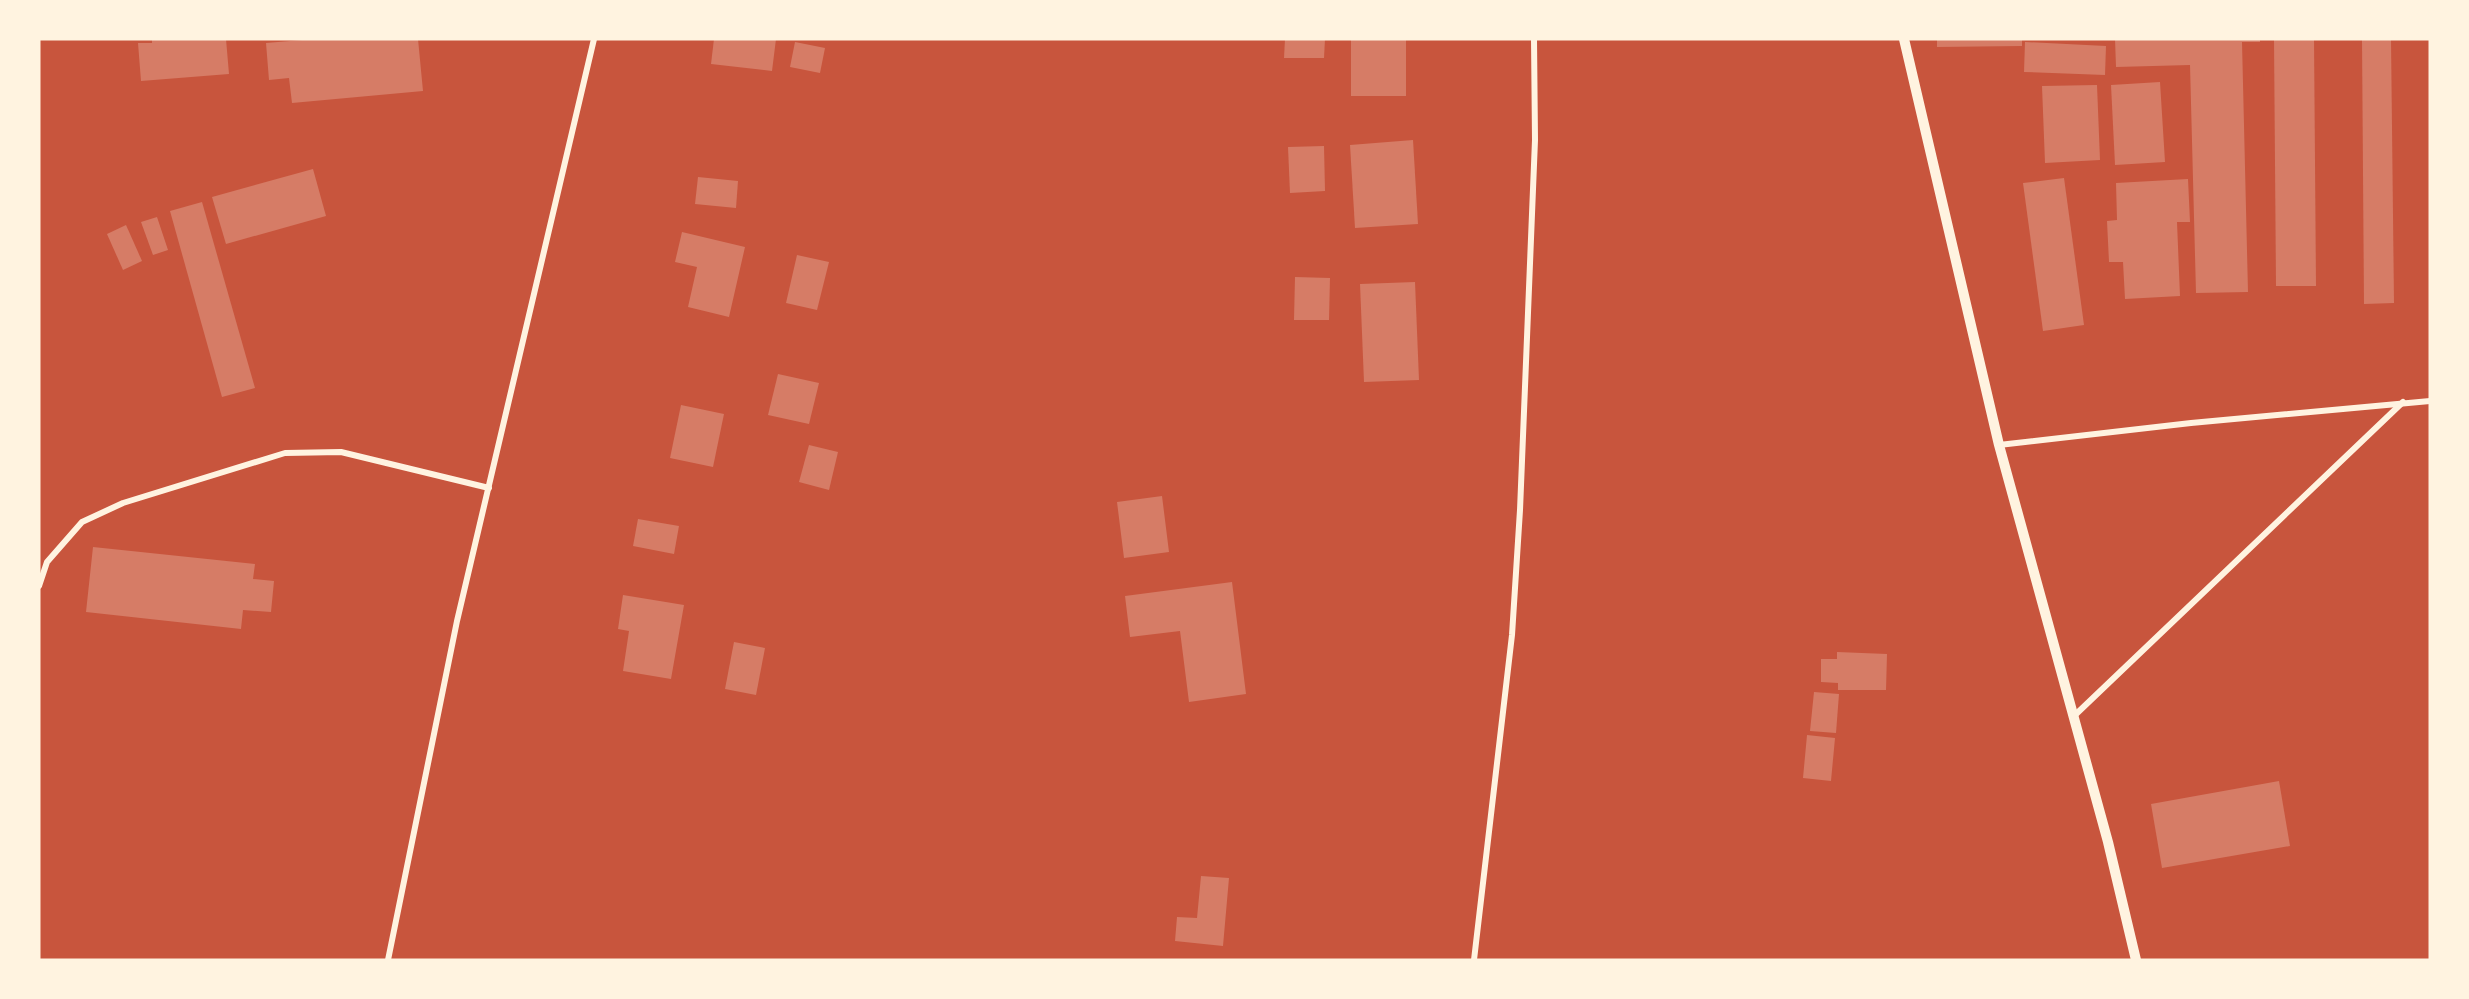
<svg xmlns="http://www.w3.org/2000/svg" width="2469" height="999" font-family="Lato,sans-serif">
  <style>
    .building { fill: #d67c66 }
    .lines { fill: none; stroke-linecap: round; stroke-linejoin: round }
    .minor { stroke: #fff3e0; stroke-width: 6 }
    .tertiary { stroke: #fff3e0; stroke-width: 10 }
  </style>
  <rect width="100%" height="100%" fill="#c8553d"/>
  <!-- building -->
  <g class="building">
    <polygon points="152,39 226,39 229,74 141,81 138,43 152,43"/>
    <polygon points="314,39 418,39 423,91 292,103 289,78 269,80 266,43"/>
    <polygon points="714,39 776,39 772,71 711,64"/>
    <polygon points="1285,39 1325,39 1324,58 1284,58"/>
    <rect x="1351" y="39" width="55" height="57"/>
    <polygon points="1937,39 2022,39 2022,46 1937,47"/>
    <polygon points="2115,39 2260,39 2260,42 2242,42 2248,292 2196,293 2190,65 2116,67"/>
    <polygon points="2274,39 2314,39 2316,286 2276,286"/>
    <polygon points="2362,39 2391,39 2394,303 2364,304"/>
    <polygon points="795,42 825,48 820,73 790,67"/>
    <polygon points="2025,42 2106,46 2105,75 2024,72"/>
    <polygon points="2160,82 2165,162 2115,165 2111,85"/>
    <polygon points="2097,85 2100,160 2045,163 2042,86"/>
    <polygon points="1413,140 1418,224 1355,228 1350,145"/>
    <polygon points="1324,146 1325,191 1290,193 1288,147"/>
    <polygon points="313,169 326,216 226,244 212,197"/>
    <polygon points="698,177 738,181 736,208 695,204"/>
    <polygon points="2064,178 2084,325 2043,331 2023,183"/>
    <polygon points="2188,179 2190,222 2177,222 2180,296 2125,299 2123,262 2109,262 2107,221 2117,220 2116,183"/>
    <polygon points="202,202 255,388 222,397 170,211"/>
    <polygon points="157,217 168,250 153,255 141,222"/>
    <polygon points="126,225 142,261 123,270 107,234"/>
    <polygon points="682,232 745,247 729,317 688,307 697,267 675,262"/>
    <polygon points="797,255 829,262 817,310 786,303"/>
    <polygon points="1295,277 1330,278 1329,320 1294,320"/>
    <polygon points="1415,282 1419,380 1364,382 1360,284"/>
    <polygon points="778,374 819,383 809,424 768,415"/>
    <polygon points="681,405 724,414 713,467 670,458"/>
    <polygon points="809,445 838,452 829,490 799,482"/>
    <polygon points="1162,496 1169,552 1124,558 1117,502"/>
    <polygon points="638,519 679,526 674,554 633,546"/>
    <polygon points="93,547 255,564 253,579 274,581 271,612 243,610 241,629 86,612"/>
    <polygon points="1232,582 1246,694 1189,702 1180,631 1130,637 1125,596"/>
    <polygon points="623,595 684,605 671,679 623,671 629,631 618,629"/>
    <polygon points="734,642 765,648 756,695 725,689"/>
    <polygon points="1837,652 1887,654 1886,690 1838,690 1838,683 1821,682 1821,659 1837,659"/>
    <polygon points="1814,692 1839,694 1836,733 1810,731"/>
    <polygon points="1807,735 1835,738 1831,781 1803,778"/>
    <polygon points="2279,781 2290,846 2162,868 2151,804"/>
    <polygon points="1201,876 1229,878 1223,946 1175,941 1177,917 1197,918"/>
  </g>
  <g class="lines">
    <!-- minor -->
    <g class="minor">
      <polyline points="1999,445 2191,423 2430,401"/>
      <polyline points="39,586 47,562 82,522 123,503 285,453 341,452 489,488"/>
      <polyline points="2073,717 2403,402"/>
      <polyline points="388,960 457,621 594,39"/>
      <polyline points="1474,960 1512,635 1520,510 1535,140 1534,39"/>
    </g>
    <!-- tertiary -->
    <polyline class="tertiary" points="1904,39 1999,445 2108,842 2136,960"/>
  </g>
  <!-- border -->
  <rect width="2469" height="999" fill="none" stroke="#fff3e0" stroke-width="81"/>
</svg>
